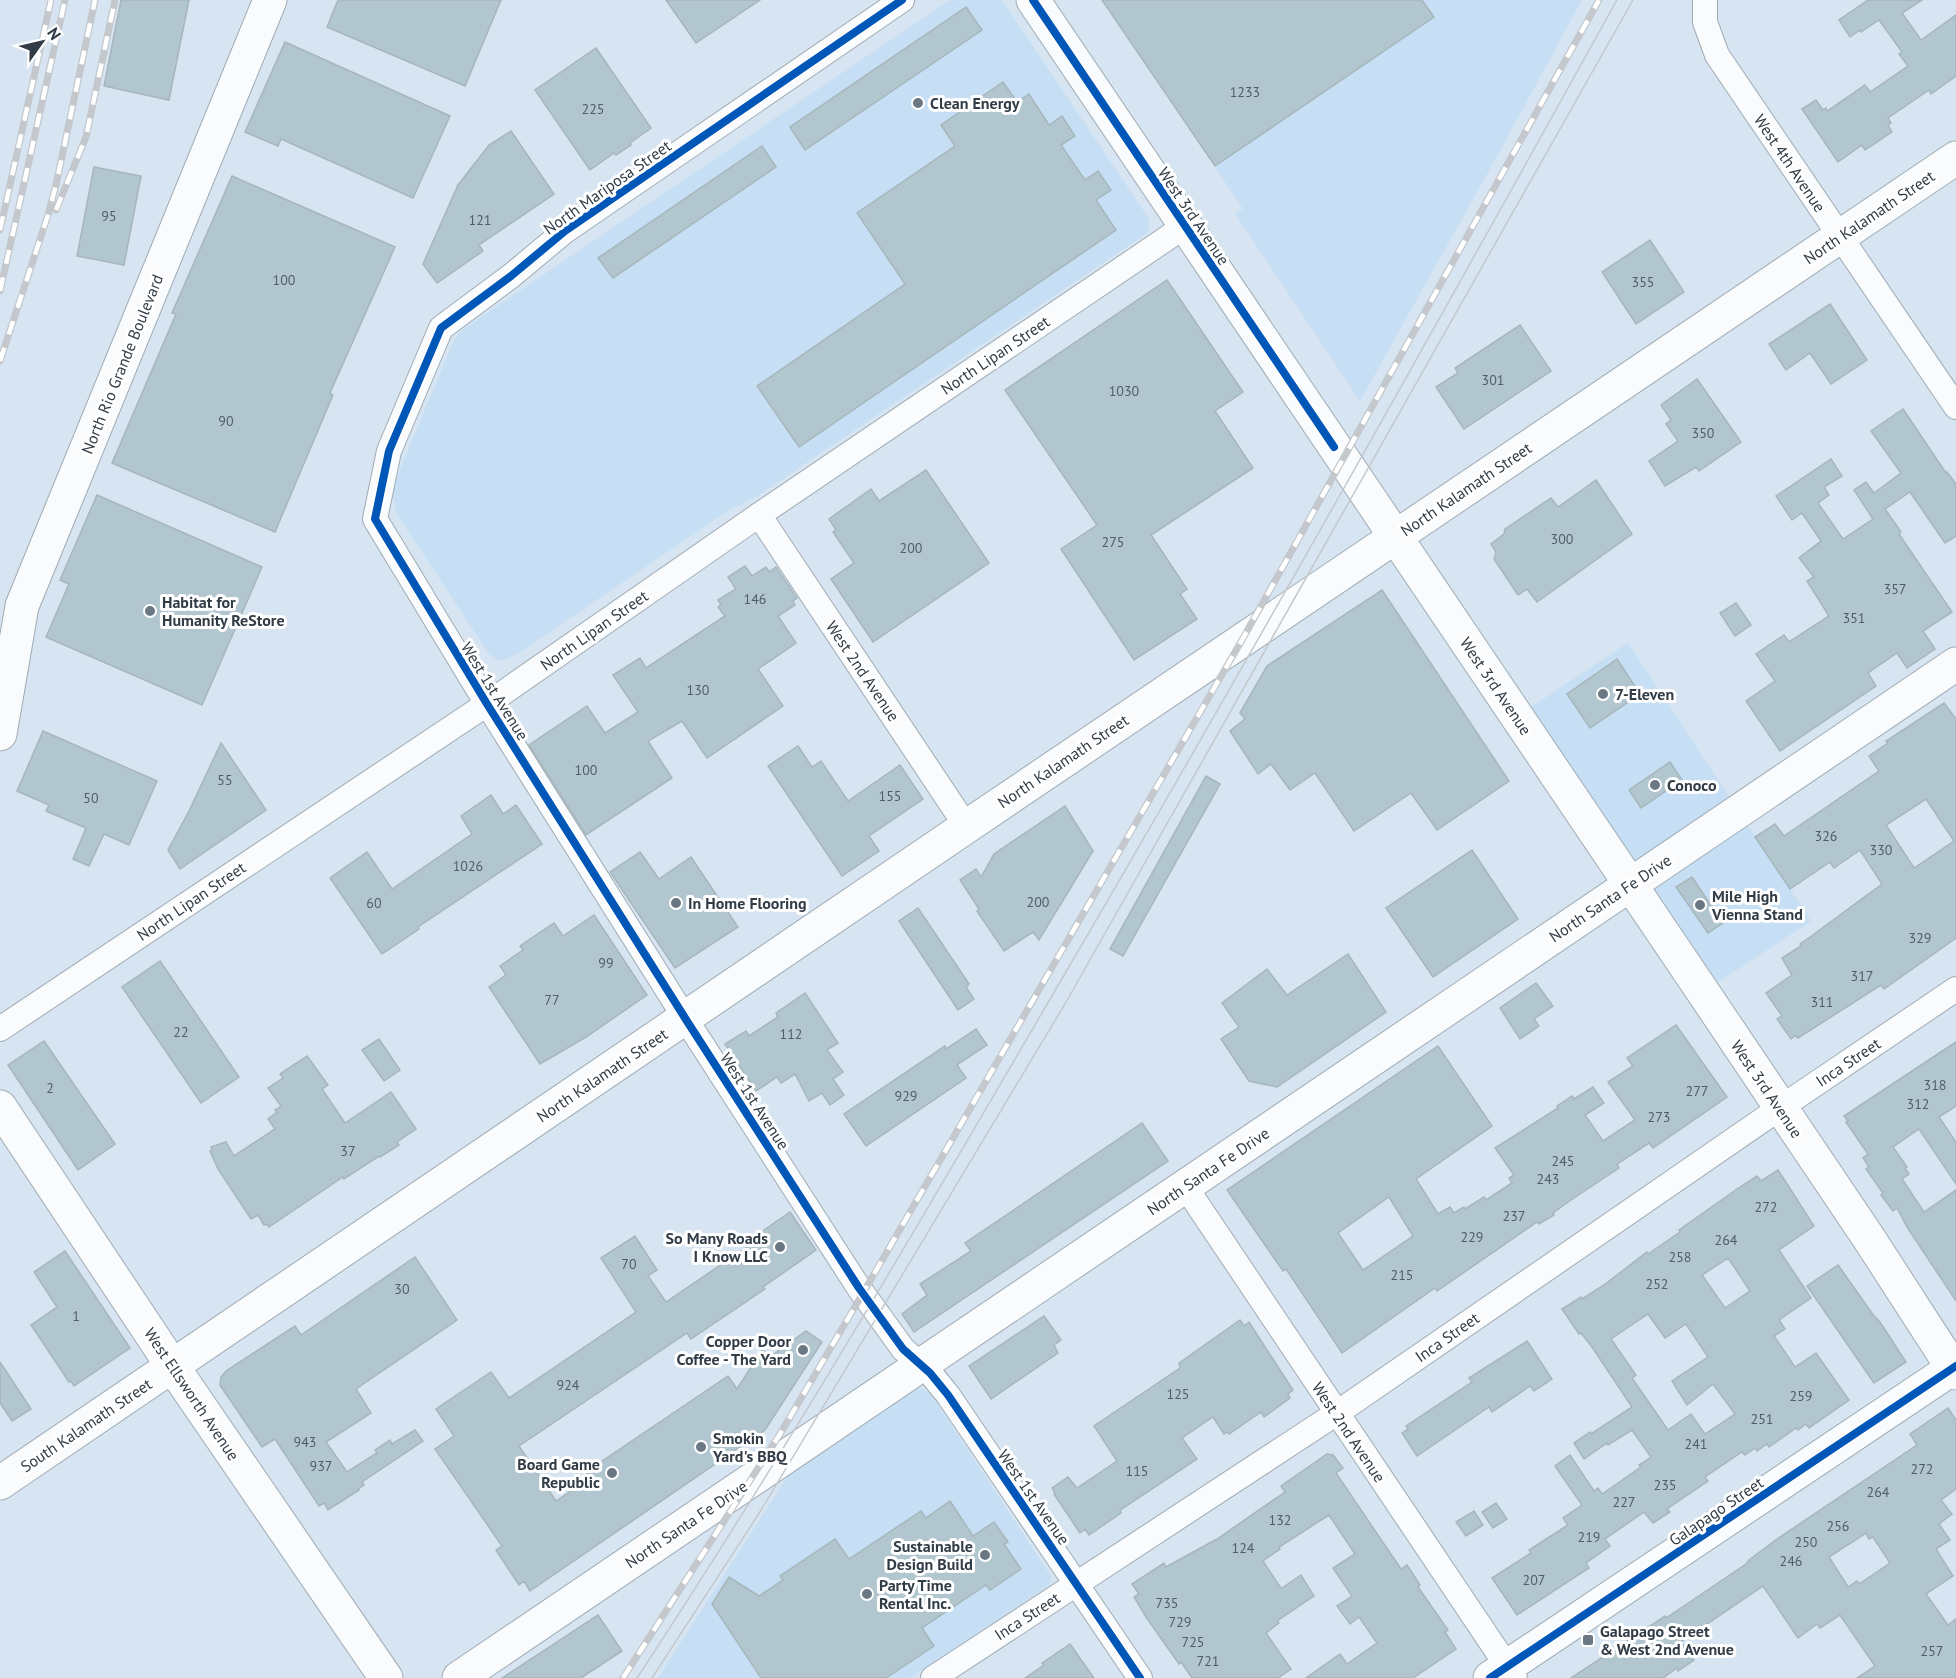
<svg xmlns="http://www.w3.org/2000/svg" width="1956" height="1678" font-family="'PT Sans',sans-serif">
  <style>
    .built { fill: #c6dff4 }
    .building { fill: #b1c6ce; stroke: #a7b6bc; stroke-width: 1.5; fill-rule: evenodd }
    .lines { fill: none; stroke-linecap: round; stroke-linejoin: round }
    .street-casing { stroke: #9fabb4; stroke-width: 26 }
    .secondary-casing { stroke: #9fabb4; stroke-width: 35 }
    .street { stroke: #f9fbfd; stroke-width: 24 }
    .secondary { stroke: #f9fbfd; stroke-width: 33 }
    .tram { stroke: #c4c8cc; stroke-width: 1.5 }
    .rail-casing { stroke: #c4c8cc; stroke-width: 7 }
    .rail { stroke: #fff; stroke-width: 4.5; stroke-dasharray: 14; stroke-linecap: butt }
    .cycleway-casing { stroke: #fff; stroke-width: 11 }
    .cycleway { stroke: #0057b8; stroke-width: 8 }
    .poi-dot { fill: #6b7782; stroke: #fff; stroke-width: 2 }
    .labels { text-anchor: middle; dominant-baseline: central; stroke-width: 6; stroke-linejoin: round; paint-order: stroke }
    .number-label { font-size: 14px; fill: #515e68 }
    .poi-label { font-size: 16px; font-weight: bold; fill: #313c46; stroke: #fff; text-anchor: start }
    .street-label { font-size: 16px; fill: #313c46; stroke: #fff }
  </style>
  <rect width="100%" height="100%" fill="#d6e5f1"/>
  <!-- built -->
  <g class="built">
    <polygon points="950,0 1002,0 1149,219 1149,228 1146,234 757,496 726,512 519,653 507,659 498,660 489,654 399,517 395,509 393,496 393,486 454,340 461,331 472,323"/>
    <polygon points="1103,0 1582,0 1500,151 1360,401 1235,214 1243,209"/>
    <polygon points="1628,643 1811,921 1714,985 1531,707"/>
    <polygon points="914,1388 924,1389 931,1394 1051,1576 1051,1581 1049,1585 910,1678 658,1678 794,1466"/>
  </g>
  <!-- building -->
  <g class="building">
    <polygon points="121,0 189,0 169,100 104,86"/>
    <polygon points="338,0 501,0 465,86 327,27"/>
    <polygon points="666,0 760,0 696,43"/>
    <polygon points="1102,0 1422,0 1434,17 1215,166"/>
    <polygon points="1868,0 1922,0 1902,13 1921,40 1956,15 1956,76 1931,94 1929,90 1888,118 1891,123 1888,125 1892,132 1865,150 1862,145 1838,162 1802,109 1816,100 1823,110 1826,108 1827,111 1865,85 1870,92 1908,66 1899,54 1902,52 1879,20 1861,32 1860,30 1850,37 1839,20"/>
    <polygon points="966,7 982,30 805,150 790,127"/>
    <polygon points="285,42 450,116 413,198 281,139 278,146 245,132"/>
    <polygon points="596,48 651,128 630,143 631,145 616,155 614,153 590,170 535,90"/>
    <polygon points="1003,82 1017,102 1029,94 1049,125 1062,116 1075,136 1061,145 1085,180 1098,171 1111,190 1096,200 1116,230 799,447 757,386 905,284 857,213 955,146 941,125"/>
    <polygon points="511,131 554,194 479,245 483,251 437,283 423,264 458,185 489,145"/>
    <polygon points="762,146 776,167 613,278 598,258"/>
    <polygon points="94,167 141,176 124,265 77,256"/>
    <polygon points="232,176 395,247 330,393 333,395 275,532 112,463 176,314 172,313"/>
    <polygon points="1650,240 1684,292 1636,324 1602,272"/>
    <polygon points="1167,280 1243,392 1215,411 1253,468 1151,535 1187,589 1180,594 1197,619 1134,660 1061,549 1097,525 1005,390"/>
    <polygon points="1830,304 1867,360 1831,384 1810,353 1786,370 1769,344"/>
    <polygon points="1520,325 1551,371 1464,429 1436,387 1458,373 1455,368"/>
    <polygon points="1697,379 1741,442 1699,471 1696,467 1665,486 1649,461 1678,441 1666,424 1671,420 1661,405"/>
    <polygon points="1903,409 1946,473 1947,472 1956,484 1956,536 1945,543 1910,492 1885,509 1901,532 1899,534 1952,612 1923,631 1935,649 1907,668 1897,653 1868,673 1876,686 1780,751 1746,701 1775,681 1756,654 1784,635 1789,642 1829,616 1807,581 1814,577 1799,558 1821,541 1802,513 1792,520 1776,496 1831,459 1842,476 1824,487 1829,495 1818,503 1843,539 1873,519 1854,490 1866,482 1874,493 1901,473 1871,431"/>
    <polygon points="926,470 989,563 873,642 831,579 854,563 833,532 836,530 829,519 871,489 879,501"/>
    <polygon points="1596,480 1632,534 1537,602 1527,589 1518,595 1494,559 1496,552 1491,544 1504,534 1505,529 1551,498 1558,507"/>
    <polygon points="97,495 262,567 202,705 46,637 69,584 60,580"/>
    <polygon points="745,566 752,576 766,567 769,572 776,567 797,598 793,601 795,605 778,616 796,643 758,669 783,706 707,758 682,721 648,741 672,778 586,835 529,745 587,706 605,733 638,712 613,675 640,658 646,668 725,616 718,607 721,605 718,600 736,589 728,577"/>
    <polygon points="1382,590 1509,781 1437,830 1411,793 1354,831 1315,773 1290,790 1271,764 1258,774 1230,731 1245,719 1240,713 1267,666"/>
    <polygon points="1736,603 1751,625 1735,636 1720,613"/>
    <polygon points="1617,659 1640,694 1590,728 1567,694"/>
    <path d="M1944,703L1956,719V938L1884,989L1881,985L1798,1038L1795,1036L1791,1039L1777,1019L1782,1016L1766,993L1792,975L1782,958L1801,946L1800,944L1810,937L1882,884L1860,850L1834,868L1830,862L1790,889L1755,837L1775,824L1784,836L1879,771L1869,756L1888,743L1886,741ZM1926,799L1954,841L1914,868L1886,825Z"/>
    <polygon points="43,731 157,781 129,845 104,834 89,866 73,859 86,828 46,811 49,805 17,791"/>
    <polygon points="221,743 266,810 180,869 168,850 189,811"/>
    <polygon points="798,746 812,767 821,761 848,801 900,765 923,799 869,836 879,851 842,876 768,766"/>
    <polygon points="1670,762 1682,780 1641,808 1629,790"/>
    <polygon points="1206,776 1220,784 1123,956 1110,949"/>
    <polygon points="491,795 503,814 516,805 542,844 418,927 419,929 382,954 330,878 367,852 392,889 472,834 461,816"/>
    <polygon points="1065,806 1093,851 1039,940 1033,932 1004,951 977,911 979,909 960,880 976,869 981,877 994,854"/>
    <polygon points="1472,850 1518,919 1433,977 1386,908"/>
    <polygon points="640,852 659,879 691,857 738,927 675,968 610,872"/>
    <polygon points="1692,877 1723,923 1708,933 1676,887"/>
    <polygon points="918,908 969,984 966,987 974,999 958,1010 899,921"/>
    <polygon points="594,915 647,995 586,1037 540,1064 489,987 506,975 500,966 523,950 520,946 554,923 563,936"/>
    <polygon points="1348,954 1386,1012 1277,1087 1249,1081 1221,1039 1239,1027 1222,1003 1267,969 1287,995"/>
    <polygon points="160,961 239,1077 201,1103 122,987"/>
    <polygon points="1536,983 1553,1006 1534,1019 1539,1026 1520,1039 1500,1008"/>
    <polygon points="805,993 838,1043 827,1050 843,1072 833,1079 844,1095 830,1105 822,1093 809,1101 795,1074 781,1083 777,1077 756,1091 725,1044 746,1031 749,1036 778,1017 776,1013"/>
    <path d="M1676,1025L1727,1097L1653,1148L1649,1143L1617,1164L1619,1168L1571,1200L1553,1213L1554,1215L1539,1224L1537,1222L1437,1291L1435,1288L1342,1353L1286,1269L1283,1271L1227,1190L1438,1046L1492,1126L1416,1179L1438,1214L1450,1207L1454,1213L1464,1207L1465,1209L1484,1197L1486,1200L1512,1183L1509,1178L1514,1175L1495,1148L1558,1108L1557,1106L1572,1096L1574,1099L1593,1087L1604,1103L1585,1115L1603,1141L1635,1120L1608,1082L1633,1066L1627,1058ZM1389,1197L1413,1236L1363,1270L1338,1233Z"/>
    <polygon points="976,1029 987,1045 957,1065 966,1078 866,1146 844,1114 945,1046 946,1049"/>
    <polygon points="379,1039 400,1070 384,1081 362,1050"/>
    <polygon points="44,1041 115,1144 78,1170 8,1065"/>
    <polygon points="1956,1042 1956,1106 1939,1117 1956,1142 1956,1184 1919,1129 1893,1147 1907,1167 1905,1168 1909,1174 1902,1179 1924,1212 1956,1190 1956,1301 1907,1227 1897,1208 1893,1211 1881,1195 1883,1193 1866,1169 1869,1167 1863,1158 1868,1154 1846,1122 1848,1121 1844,1116"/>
    <polygon points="307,1056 328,1085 322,1089 345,1123 391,1092 416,1129 397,1142 399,1145 380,1157 379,1156 344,1179 343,1177 269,1227 267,1224 264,1225 258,1215 251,1219 218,1169 210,1151 212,1150 211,1147 226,1142 234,1156 275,1129 268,1119 277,1112 275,1110 281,1106 268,1088 283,1078 280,1074"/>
    <polygon points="1142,1123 1168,1161 914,1332 902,1314 927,1295 920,1284 971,1251 965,1243"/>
    <path d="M1778,1170L1814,1226L1779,1250L1811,1298L1779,1320L1785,1329L1774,1336L1795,1367L1816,1353L1849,1400L1809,1428L1806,1424L1798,1430L1796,1428L1769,1447L1767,1444L1757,1451L1755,1448L1745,1455L1742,1452L1705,1477L1708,1481L1667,1509L1670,1512L1653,1523L1644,1512L1605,1539L1610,1546L1586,1563L1589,1568L1517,1615L1492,1578L1531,1553L1529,1550L1568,1525L1563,1518L1582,1505L1555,1466L1570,1455L1594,1491L1598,1488L1602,1494L1641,1467L1639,1465L1651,1457L1632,1430L1608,1445L1607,1443L1584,1459L1574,1443L1590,1432L1591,1434L1632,1407L1592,1347L1581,1333L1579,1334L1562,1309L1581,1297L1582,1299L1604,1285L1647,1252L1648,1254L1680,1232L1679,1230L1737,1189L1757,1176L1761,1181ZM1728,1258L1750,1291L1725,1308L1702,1275ZM1648,1314L1665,1338L1686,1324L1708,1357L1672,1381L1687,1405L1713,1384L1735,1414L1705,1434L1691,1414L1668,1430L1632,1378L1636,1375L1611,1339Z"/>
    <polygon points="790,1212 816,1250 763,1287 765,1289 691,1339 687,1333 519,1446 556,1501 590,1478 586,1472 728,1376 737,1389 762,1350 771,1356 806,1331 822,1342 765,1430 530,1591 524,1581 519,1585 496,1550 502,1546 435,1449 454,1436 436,1409 491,1372 509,1398 636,1312 601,1258 635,1236 657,1270 648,1276 666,1302 747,1247 745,1243"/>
    <polygon points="65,1251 130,1348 74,1386 71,1381 69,1382 31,1325 57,1307 34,1272"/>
    <polygon points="415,1257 457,1320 356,1389 371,1413 326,1442 347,1472 377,1453 375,1450 390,1440 392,1444 415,1430 423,1441 362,1482 364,1485 358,1489 359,1490 328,1510 324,1503 319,1506 275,1439 262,1447 220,1385 221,1377 226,1371 295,1326 301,1335"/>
    <polygon points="1838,1265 1874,1316 1880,1322 1906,1362 1874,1383 1807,1286"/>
    <polygon points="1044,1316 1061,1340 1054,1345 1058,1353 991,1399 969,1366"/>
    <polygon points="1240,1320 1244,1326 1249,1322 1293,1390 1288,1394 1290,1398 1264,1417 1261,1412 1229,1434 1227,1432 1224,1434 1213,1417 1182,1438 1197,1459 1120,1510 1121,1513 1089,1535 1085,1529 1080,1533 1054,1494 1055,1493 1052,1488 1068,1477 1077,1488 1117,1461 1094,1426 1180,1368 1179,1363"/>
    <polygon points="1527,1341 1552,1379 1534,1391 1530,1386 1492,1412 1489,1407 1417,1456 1402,1433 1408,1429 1406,1426 1472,1382 1469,1378"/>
    <polygon points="0,1362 31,1409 12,1421 0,1403"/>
    <path d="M1948,1408L1956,1420V1489L1941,1500L1952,1514L1939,1524L1950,1540L1936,1549L1953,1576L1926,1594L1948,1625L1956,1619V1678H1857L1875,1666L1840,1615L1820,1628L1817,1624L1798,1638L1763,1586L1681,1642L1694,1660L1678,1671L1677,1668L1663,1678H1571L1647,1628L1665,1616L1666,1618L1746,1564L1749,1560L1777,1539L1917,1445L1910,1434ZM1866,1533L1869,1539L1873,1537L1890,1563L1859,1584L1857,1581L1848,1587L1829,1557Z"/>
    <polygon points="1327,1454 1333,1455 1343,1468 1336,1473 1401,1569 1407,1565 1420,1585 1418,1587 1448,1630 1445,1632 1456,1649 1413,1678 1306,1678 1340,1654 1347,1664 1377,1643 1359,1617 1350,1624 1337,1606 1352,1596 1333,1568 1355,1554 1329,1515 1279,1547 1280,1549 1263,1561 1280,1587 1282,1588 1301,1575 1314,1596 1277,1621 1279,1623 1266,1633 1291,1669 1278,1678 1192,1678 1181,1662 1179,1664 1146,1617 1134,1597 1139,1594 1132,1584 1164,1563 1166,1567 1217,1539 1285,1492 1281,1486"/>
    <polygon points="950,1501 973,1536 994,1522 1008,1542 1004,1544 1021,1569 990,1590 986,1585 922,1628 934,1646 886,1678 761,1678 712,1604 729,1577 759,1596 783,1580 780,1576 835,1539 849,1559 921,1511 926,1518"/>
    <polygon points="1496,1503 1507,1519 1493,1528 1482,1512"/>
    <polygon points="1474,1511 1483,1525 1466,1536 1456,1522"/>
    <polygon points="598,1615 622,1651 581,1678 502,1678"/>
    <polygon points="1070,1644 1094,1678 1025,1678 1044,1665 1042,1663"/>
  </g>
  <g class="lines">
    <defs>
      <g id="street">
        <polyline points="902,0 565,231 511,276 441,328 389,451 375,519 487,704 685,1018 859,1288 903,1349 930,1373 948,1395 1140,1678"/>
        <polyline points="1705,0 1705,22 1717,55 1956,407"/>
        <polyline points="759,515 966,826"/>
        <polyline points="0,1029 487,704 759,515 1185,226"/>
        <polyline points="1185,1186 1515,1678"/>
        <polyline points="933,1678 1337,1413 1780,1108 1956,989"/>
      </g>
      <g id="secondary">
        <polyline points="1033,0 1705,995 1868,1237 1956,1373"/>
        <polyline points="0,734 22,606 270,0"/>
        <polyline points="0,1107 173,1367 386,1678"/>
        <polyline points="0,1483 960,831 1956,158"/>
        <polyline points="459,1678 1956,664"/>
        <polyline points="1490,1678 1956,1366"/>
      </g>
    </defs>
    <!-- street casing -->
    <use href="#street" class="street-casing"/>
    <!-- secondary casing -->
    <use href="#secondary" class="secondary-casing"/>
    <!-- street -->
    <use href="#street" class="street"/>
    <!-- secondary -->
    <use href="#secondary" class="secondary"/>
    <!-- tram -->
    <g class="tram">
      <path d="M637,1678C784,1455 919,1224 1053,994C1246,665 1432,333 1617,0"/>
      <polyline points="652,1678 758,1515 1065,1004 1633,0"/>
    </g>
    <defs>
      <g id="rail">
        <polyline points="56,210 86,137 115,0"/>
        <polyline points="0,230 51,0"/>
        <polyline points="0,291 65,0"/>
        <polyline points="0,361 48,215 56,185 95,0"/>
        <polyline points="623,1678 780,1434 863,1293 1242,640 1599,0"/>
      </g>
    </defs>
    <!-- rail casing -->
    <use href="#rail" class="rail-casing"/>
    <!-- rail -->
    <use href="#rail" class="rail"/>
    <defs>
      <g id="cycleway">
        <polyline points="902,0 565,231 511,276 441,328 389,451 375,519 487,704 685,1018 859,1288 903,1349 930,1373 948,1395 1140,1678"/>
        <polyline points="1033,0 1334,447"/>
        <polyline points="1490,1678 1956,1366"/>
      </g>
    </defs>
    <!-- cycleway casing -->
    <use href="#cycleway" class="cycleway-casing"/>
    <!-- cycleway -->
    <use href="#cycleway" class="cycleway"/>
  </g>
  <!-- markers -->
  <g class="poi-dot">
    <circle cx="918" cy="103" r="6"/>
    <circle cx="150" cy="611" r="6"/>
    <circle cx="1603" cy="694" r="6"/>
    <circle cx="1655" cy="785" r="6"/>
    <circle cx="676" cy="903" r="6"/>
    <circle cx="1700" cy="905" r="6"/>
    <circle cx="780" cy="1247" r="6"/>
    <circle cx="803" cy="1350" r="6"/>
    <circle cx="701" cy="1447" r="6"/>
    <circle cx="612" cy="1473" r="6"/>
    <circle cx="985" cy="1555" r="6"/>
    <circle cx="867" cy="1594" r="6"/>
    <rect x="1582" y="1634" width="12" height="12" rx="3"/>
  </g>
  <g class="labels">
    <!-- number labels -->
    <g class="number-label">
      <text x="1245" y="92">1233</text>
      <text x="593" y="109">225</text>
      <text x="109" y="216">95</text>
      <text x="480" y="220">121</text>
      <text x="284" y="280">100</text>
      <text x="1643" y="282">355</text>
      <text x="1493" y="380">301</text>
      <text x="1124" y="391">1030</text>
      <text x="226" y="421">90</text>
      <text x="1703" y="433">350</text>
      <text x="1562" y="539">300</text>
      <text x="1113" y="542">275</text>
      <text x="911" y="548">200</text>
      <text x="1895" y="589">357</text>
      <text x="755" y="599">146</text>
      <text x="1854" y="618">351</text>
      <text x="698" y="690">130</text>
      <text x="586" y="770">100</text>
      <text x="225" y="780">55</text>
      <text x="890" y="796">155</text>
      <text x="91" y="798">50</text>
      <text x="1826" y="836">326</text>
      <text x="1881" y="850">330</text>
      <text x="468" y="866">1026</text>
      <text x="1038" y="902">200</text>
      <text x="374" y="903">60</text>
      <text x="1920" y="938">329</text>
      <text x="606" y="963">99</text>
      <text x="1862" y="976">317</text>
      <text x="552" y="1000">77</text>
      <text x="1822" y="1002">311</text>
      <text x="181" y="1032">22</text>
      <text x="791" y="1034">112</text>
      <text x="1935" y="1085">318</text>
      <text x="50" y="1088">2</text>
      <text x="1697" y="1091">277</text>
      <text x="906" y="1096">929</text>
      <text x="1918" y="1104">312</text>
      <text x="1659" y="1117">273</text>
      <text x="348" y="1151">37</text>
      <text x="1563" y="1161">245</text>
      <text x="1548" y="1179">243</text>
      <text x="1766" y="1207">272</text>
      <text x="1514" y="1216">237</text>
      <text x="1472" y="1237">229</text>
      <text x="1726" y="1240">264</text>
      <text x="1680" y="1257">258</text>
      <text x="629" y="1264">70</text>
      <text x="1402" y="1275">215</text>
      <text x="1657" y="1284">252</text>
      <text x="402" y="1289">30</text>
      <text x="76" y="1316">1</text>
      <text x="568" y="1385">924</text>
      <text x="1178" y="1394">125</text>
      <text x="1801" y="1396">259</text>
      <text x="1762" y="1419">251</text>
      <text x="305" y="1442">943</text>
      <text x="1696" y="1444">241</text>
      <text x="321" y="1466">937</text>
      <text x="1922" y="1469">272</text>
      <text x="1137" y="1471">115</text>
      <text x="1665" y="1485">235</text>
      <text x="1878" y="1492">264</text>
      <text x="1624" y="1502">227</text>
      <text x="1280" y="1520">132</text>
      <text x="1838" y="1526">256</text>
      <text x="1589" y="1537">219</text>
      <text x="1806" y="1542">250</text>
      <text x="1243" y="1548">124</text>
      <text x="1791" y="1561">246</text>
      <text x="1534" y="1580">207</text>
      <text x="1167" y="1603">735</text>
      <text x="1180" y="1622">729</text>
      <text x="1193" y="1642">725</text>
      <text x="1932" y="1651">257</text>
      <text x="1208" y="1661">721</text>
    </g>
    <!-- poi labels -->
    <g class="poi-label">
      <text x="930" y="103">Clean Energy</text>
      <text x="162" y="602">Habitat for<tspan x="162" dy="18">Humanity ReStore</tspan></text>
      <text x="1615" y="694">7-Eleven</text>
      <text x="1667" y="785">Conoco</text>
      <text x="1712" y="896">Mile High<tspan x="1712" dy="18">Vienna Stand</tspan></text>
      <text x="688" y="903">In Home Flooring</text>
      <text x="768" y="1238" text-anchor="end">So Many Roads<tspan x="768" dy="18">I Know LLC</tspan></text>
      <text x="791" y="1341" text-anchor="end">Copper Door<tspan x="791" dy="18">Coffee - The Yard</tspan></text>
      <text x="713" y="1438">Smokin<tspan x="713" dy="18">Yard's BBQ</tspan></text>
      <text x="600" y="1464" text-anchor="end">Board Game<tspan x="600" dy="18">Republic</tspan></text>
      <text x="973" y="1546" text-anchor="end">Sustainable<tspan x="973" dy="18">Design Build</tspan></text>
      <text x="879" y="1585">Party Time<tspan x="879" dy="18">Rental Inc.</tspan></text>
      <text x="1600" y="1631">Galapago Street<tspan x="1600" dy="18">&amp; West 2nd Avenue</tspan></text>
    </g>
    <!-- street labels -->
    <g class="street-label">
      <text transform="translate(1790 163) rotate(56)">West 4th Avenue</text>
      <text transform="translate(607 187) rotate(-35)">North Mariposa Street</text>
      <text transform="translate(1194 216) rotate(56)">West 3rd Avenue</text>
      <text transform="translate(1869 217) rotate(-34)">North Kalamath Street</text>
      <text transform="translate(995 355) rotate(-34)">North Lipan Street</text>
      <text transform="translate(122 364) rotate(-68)">North Rio Grande Boulevard</text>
      <text transform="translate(1466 489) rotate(-34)">North Kalamath Street</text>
      <text transform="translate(594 630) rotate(-35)">North Lipan Street</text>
      <text transform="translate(863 671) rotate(56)">West 2nd Avenue</text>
      <text transform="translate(1496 686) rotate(56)">West 3rd Avenue</text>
      <text transform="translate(495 691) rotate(58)">West 1st Avenue</text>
      <text transform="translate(1063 761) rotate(-34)">North Kalamath Street</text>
      <text transform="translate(1610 898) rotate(-34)">North Santa Fe Drive</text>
      <text transform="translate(191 901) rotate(-34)">North Lipan Street</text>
      <text transform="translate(1848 1062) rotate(-34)">Inca Street</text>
      <text transform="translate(602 1075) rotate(-34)">North Kalamath Street</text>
      <text transform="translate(1767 1089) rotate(56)">West 3rd Avenue</text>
      <text transform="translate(755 1101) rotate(57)">West 1st Avenue</text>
      <text transform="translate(1208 1171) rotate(-34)">North Santa Fe Drive</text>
      <text transform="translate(1447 1337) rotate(-35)">Inca Street</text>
      <text transform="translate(192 1394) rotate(56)">West Ellsworth Avenue</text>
      <text transform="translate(86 1425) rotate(-34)">South Kalamath Street</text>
      <text transform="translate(1349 1432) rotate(56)">West 2nd Avenue</text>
      <text transform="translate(1034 1497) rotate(55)">West 1st Avenue</text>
      <text transform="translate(1716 1511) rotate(-34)">Galapago Street</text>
      <text transform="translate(686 1524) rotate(-34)">North Santa Fe Drive</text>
      <text transform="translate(1027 1616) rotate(-33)">Inca Street</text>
    </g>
  </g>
  <!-- north arrow -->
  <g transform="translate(42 42) rotate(56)" stroke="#ffffff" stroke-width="4.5" paint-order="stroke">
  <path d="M0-4.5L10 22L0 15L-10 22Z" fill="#313c46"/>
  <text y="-9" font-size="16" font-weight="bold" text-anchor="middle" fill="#313c46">N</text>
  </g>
</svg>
